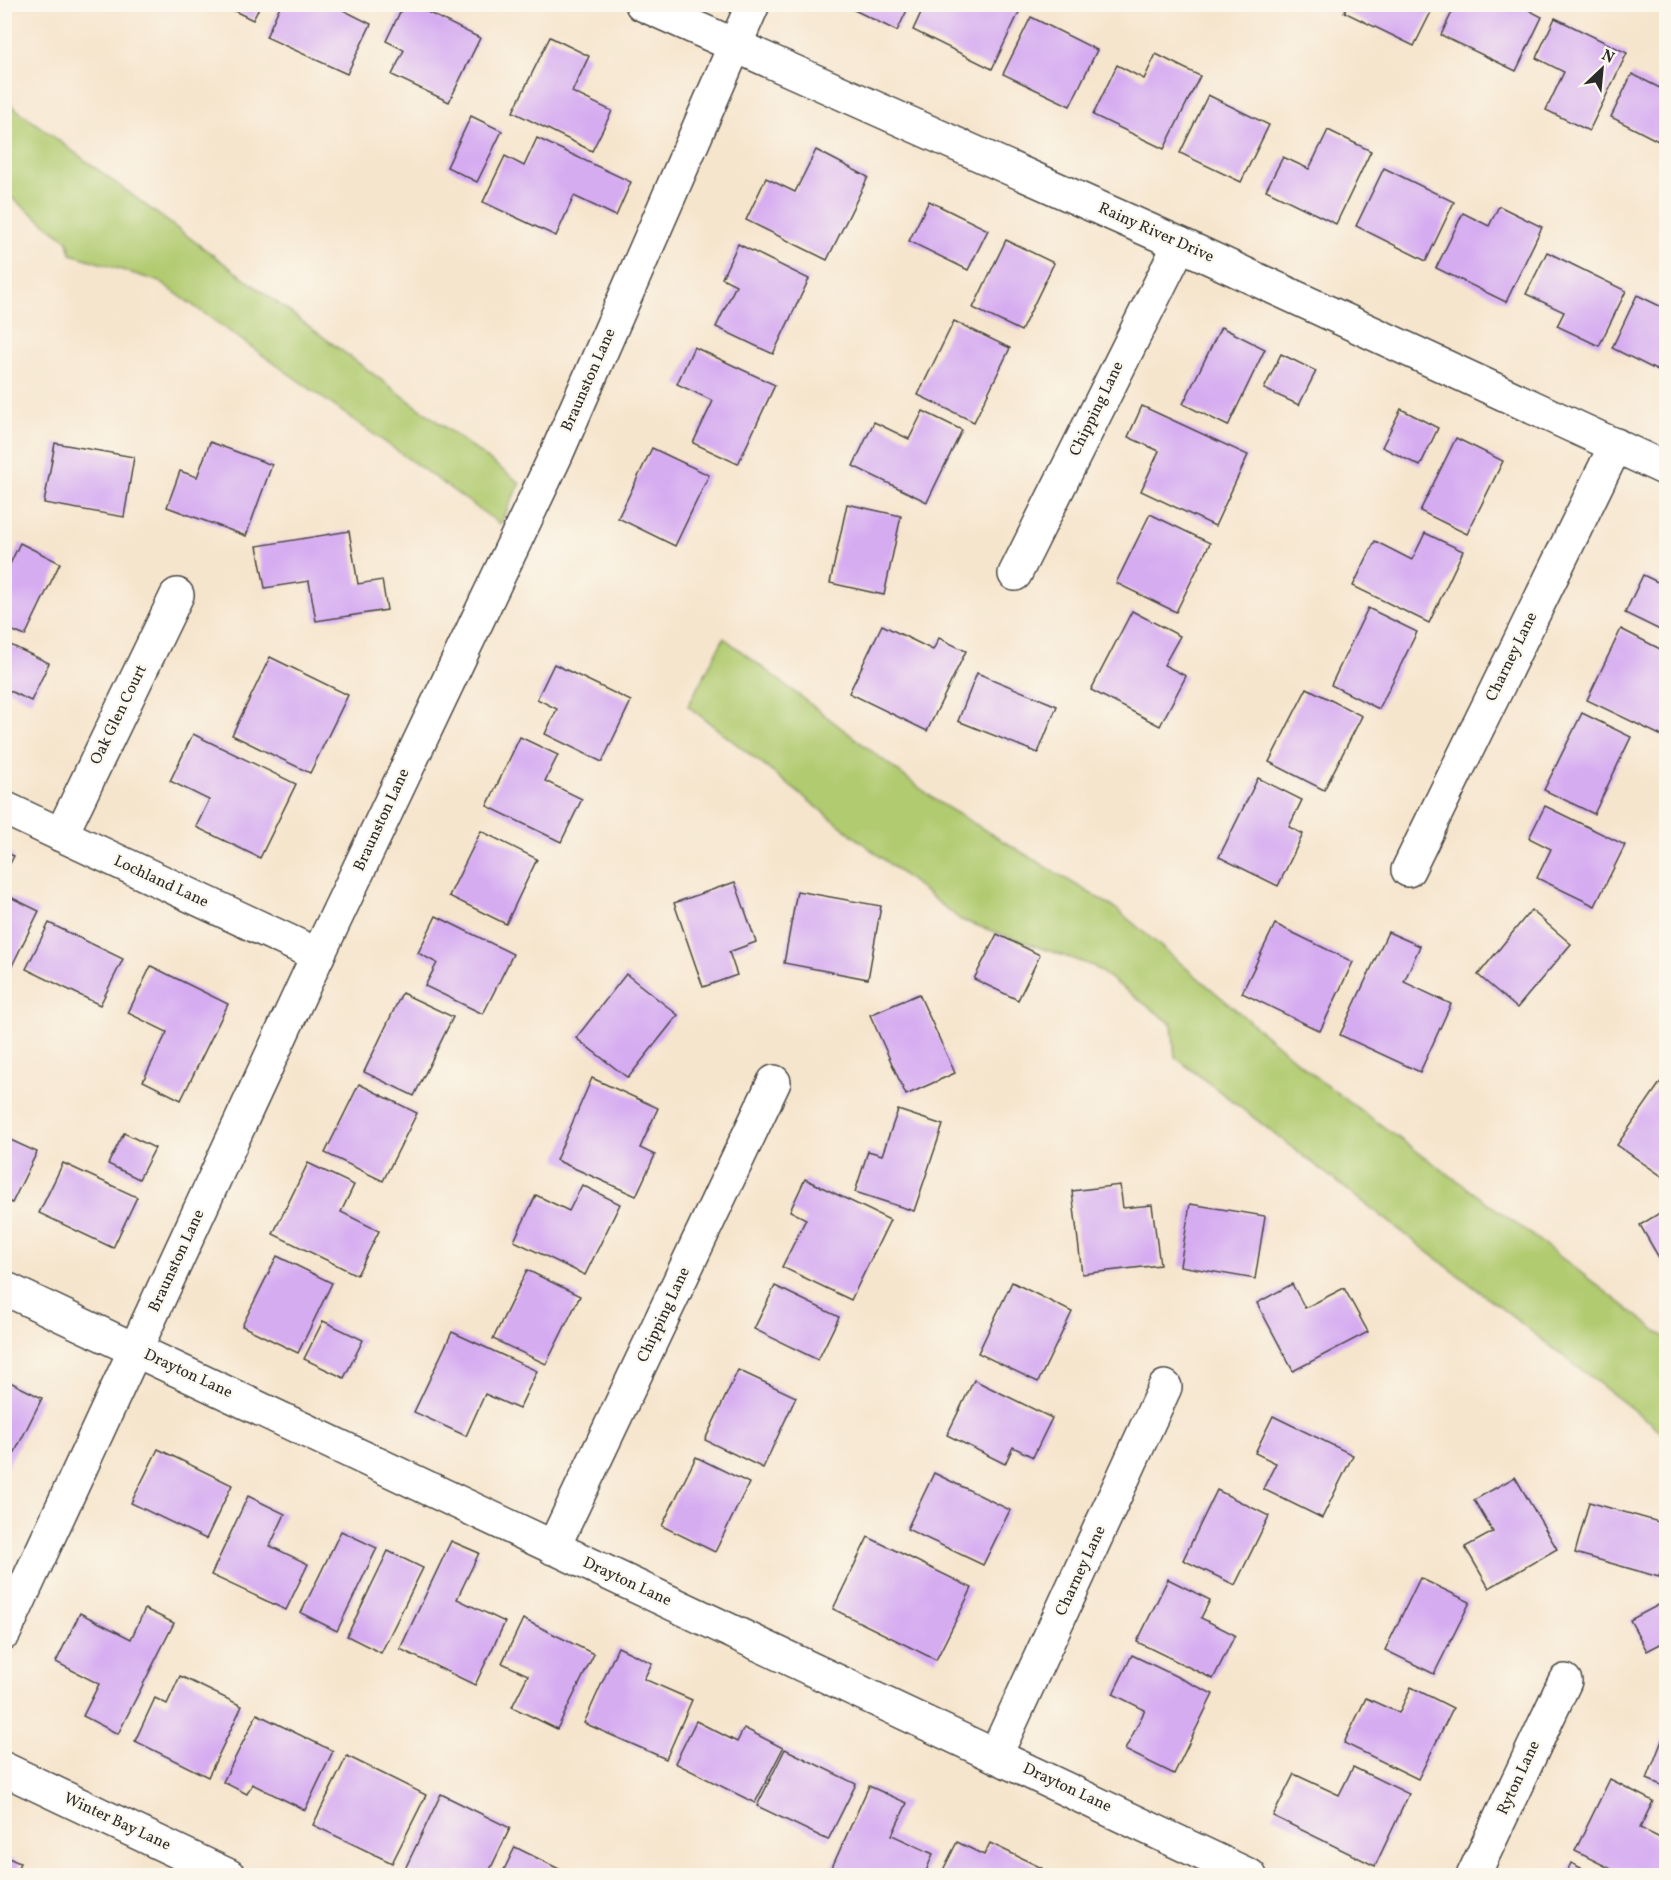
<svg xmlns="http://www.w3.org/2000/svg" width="1671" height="1880" font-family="Vollkorn,serif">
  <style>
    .green { fill: #b1cb70; stroke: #6e7b4e; stroke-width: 1.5 }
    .building { fill: #d6acf1 }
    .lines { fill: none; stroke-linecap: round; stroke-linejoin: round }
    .minor-casing { stroke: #494743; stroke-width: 36 }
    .minor { stroke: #fff; stroke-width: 33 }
    .labels { text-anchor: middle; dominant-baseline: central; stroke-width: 4.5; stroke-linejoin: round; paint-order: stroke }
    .street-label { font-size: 16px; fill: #2b2b2b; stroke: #fbf7ec }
  </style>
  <rect width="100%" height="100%" fill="#fbf7ec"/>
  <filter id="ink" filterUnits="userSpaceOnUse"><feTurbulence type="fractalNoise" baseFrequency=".0167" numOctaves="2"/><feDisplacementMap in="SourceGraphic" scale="12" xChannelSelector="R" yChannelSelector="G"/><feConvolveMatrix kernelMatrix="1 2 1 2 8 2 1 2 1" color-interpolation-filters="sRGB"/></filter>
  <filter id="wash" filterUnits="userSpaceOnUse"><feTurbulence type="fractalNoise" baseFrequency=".008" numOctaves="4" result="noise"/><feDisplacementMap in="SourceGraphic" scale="24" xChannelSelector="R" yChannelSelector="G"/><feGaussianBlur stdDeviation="1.35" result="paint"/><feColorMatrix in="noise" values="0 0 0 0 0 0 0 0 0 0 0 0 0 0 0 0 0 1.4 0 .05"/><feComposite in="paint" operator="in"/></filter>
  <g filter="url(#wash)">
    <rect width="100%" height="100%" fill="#f6e5cd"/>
    <!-- green -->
    <g class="green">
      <polygon points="4,100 520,483 500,524 160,282 71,254 68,241 5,193"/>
      <polygon points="724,638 938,802 1115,908 1318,1079 1533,1236 1666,1338 1666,1435 1175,1057 1172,1024 1093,966 961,920 688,706"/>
    </g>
    <g id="blocks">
      <!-- building -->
      <g class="building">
        <polygon points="220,4 261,4 253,20"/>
        <polygon points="281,4 331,4 371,24 347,74 266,37"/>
        <polygon points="404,4 411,4 480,38 449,102 392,75 404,50 386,41"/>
        <polygon points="842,4 910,4 897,31"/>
        <polygon points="925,4 1023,4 992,69 913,30"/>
        <polygon points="1348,4 1435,4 1414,46 1344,12"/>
        <polygon points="1456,4 1517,4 1542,17 1516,71 1441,35"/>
        <polygon points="1031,17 1097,50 1070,106 1003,74"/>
        <polygon points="1555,18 1627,53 1589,131 1546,110 1564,72 1536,58"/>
        <polygon points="550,37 589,56 572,92 612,111 592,151 513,112"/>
        <polygon points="1156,54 1200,76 1164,149 1093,115 1117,65 1144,79"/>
        <polygon points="1632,74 1666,91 1666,145 1611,117"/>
        <polygon points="1208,95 1269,125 1241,182 1180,153"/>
        <polygon points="471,116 502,131 477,182 447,167"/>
        <polygon points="1328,130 1371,151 1336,224 1266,190 1283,157 1309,169"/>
        <polygon points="537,138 631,182 616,216 574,196 556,236 483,202 505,156 524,166"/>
        <polygon points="816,150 868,177 827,260 746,220 766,178 795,192"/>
        <polygon points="1384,168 1454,202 1426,261 1356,226"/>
        <polygon points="929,201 988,230 968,270 909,241"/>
        <polygon points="1499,206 1542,227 1506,302 1436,268 1463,213 1489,226"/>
        <polygon points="1006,240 1054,263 1021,331 973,308"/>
        <polygon points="738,244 809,279 773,354 716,327 736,285 722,278"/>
        <polygon points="1547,252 1626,291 1599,346 1557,326 1564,312 1526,294"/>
        <polygon points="1637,295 1666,309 1666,375 1612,348"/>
        <polygon points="954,321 1010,348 974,422 918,395"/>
        <polygon points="1221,327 1265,349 1228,426 1183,404"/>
        <polygon points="694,347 775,385 738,464 693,443 713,401 677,384"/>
        <polygon points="1281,354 1316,371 1299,405 1264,389"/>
        <polygon points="1142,406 1248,455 1215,526 1141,491 1159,451 1128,437"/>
        <polygon points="1401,409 1438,428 1420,466 1382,447"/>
        <polygon points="923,411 962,430 927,502 853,466 874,422 909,439"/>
        <polygon points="1456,438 1503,461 1467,534 1420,511"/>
        <polygon points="210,442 272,465 246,536 167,507 180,471 197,477"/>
        <polygon points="55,443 134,457 124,517 44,503"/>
        <polygon points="652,448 709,475 675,546 618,518"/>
        <polygon points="847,504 901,516 884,595 830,583"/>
        <polygon points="1150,514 1210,543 1176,612 1116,583"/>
        <polygon points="349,531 358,584 382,580 387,610 316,621 309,581 265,588 257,546"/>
        <polygon points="1425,533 1463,551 1429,623 1353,586 1375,541 1412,560"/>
        <polygon points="20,543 60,563 25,636 4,627 4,561 10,564"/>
        <polygon points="1643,575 1666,586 1666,633 1625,613"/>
        <polygon points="1368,608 1417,632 1379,709 1331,685"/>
        <polygon points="1132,611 1180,636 1164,665 1186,676 1160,726 1091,690"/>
        <polygon points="882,625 933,650 939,638 966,651 927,731 849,693"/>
        <polygon points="1621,629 1666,652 1666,731 1664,737 1587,700"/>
        <polygon points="4,642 49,663 31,701 4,688"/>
        <polygon points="270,657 348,695 310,773 232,735"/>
        <polygon points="554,664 631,701 602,762 545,734 557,709 537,699"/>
        <polygon points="977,673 1057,706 1038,753 958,721"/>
        <polygon points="1307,688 1362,716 1324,790 1269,762"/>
        <polygon points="1582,713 1631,737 1594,814 1544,790"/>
        <polygon points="193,734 296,784 260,858 196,827 209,800 170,781"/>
        <polygon points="520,737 558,755 545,781 582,799 561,842 487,806"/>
        <polygon points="1258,778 1302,800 1289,827 1303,834 1278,886 1219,857"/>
        <polygon points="1545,806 1625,845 1595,906 1537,878 1551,849 1529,838"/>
        <polygon points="481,831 537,859 506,924 449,896"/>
        <polygon points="4,852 14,856 4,875"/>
        <polygon points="735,882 756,942 729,952 737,975 703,987 674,903"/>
        <polygon points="797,891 881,906 868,979 784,963"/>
        <polygon points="4,894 39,911 4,982"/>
        <polygon points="1531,910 1571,944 1517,1008 1478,975"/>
        <polygon points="436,916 513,954 483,1014 425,986 437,963 418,953"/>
        <polygon points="49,923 123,959 100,1005 26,969"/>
        <polygon points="1275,924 1353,962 1320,1031 1242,993"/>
        <polygon points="1388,932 1420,946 1404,982 1451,1004 1420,1072 1340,1035"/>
        <polygon points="997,934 1040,955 1018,1000 974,979"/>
        <polygon points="151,966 228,1004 181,1100 143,1081 167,1032 128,1013"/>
        <polygon points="626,974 678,1015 628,1078 576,1038"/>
        <polygon points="402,993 453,1017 414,1096 364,1072"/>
        <polygon points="919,994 955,1073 906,1095 870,1015"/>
        <polygon points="592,1078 658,1108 640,1148 655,1155 636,1196 556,1160"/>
        <polygon points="1662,1080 1666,1083 1666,1179 1617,1145"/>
        <polygon points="359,1084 417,1113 383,1181 325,1153"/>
        <polygon points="898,1110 943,1125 914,1211 855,1192 868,1151 882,1155"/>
        <polygon points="124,1133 155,1148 139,1179 108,1164"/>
        <polygon points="4,1137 37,1152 12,1203 4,1199"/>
        <polygon points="63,1163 137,1197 113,1248 39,1213"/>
        <polygon points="308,1163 354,1185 341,1212 379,1231 357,1275 273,1234"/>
        <polygon points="805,1179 890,1220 851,1300 782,1267 806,1219 790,1211"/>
        <polygon points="582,1185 620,1204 585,1275 514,1241 536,1195 569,1211"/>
        <polygon points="1120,1185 1123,1208 1152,1205 1160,1265 1082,1274 1072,1191"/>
        <polygon points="1190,1204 1265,1216 1255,1279 1180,1266"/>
        <polygon points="1666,1209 1666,1270 1640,1225"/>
        <polygon points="277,1256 332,1283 298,1353 242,1326"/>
        <polygon points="527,1270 580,1296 546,1364 493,1339"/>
        <polygon points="1012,1282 1072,1312 1038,1382 978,1353"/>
        <polygon points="1292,1284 1305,1308 1344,1288 1368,1332 1293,1371 1257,1303"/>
        <polygon points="775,1286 839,1317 818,1360 754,1329"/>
        <polygon points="323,1321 363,1340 344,1378 304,1359"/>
        <polygon points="452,1332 537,1371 519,1409 485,1394 466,1436 414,1412"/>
        <polygon points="738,1370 796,1397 763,1468 705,1440"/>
        <polygon points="4,1379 42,1398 4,1474"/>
        <polygon points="974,1380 1052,1418 1033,1457 1013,1447 1005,1464 947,1435"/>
        <polygon points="1273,1416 1353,1455 1322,1518 1263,1489 1276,1463 1255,1453"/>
        <polygon points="158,1449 232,1485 206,1539 131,1503"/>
        <polygon points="696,1457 749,1483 715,1552 662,1526"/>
        <polygon points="934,1473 1010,1510 983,1565 907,1529"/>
        <polygon points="1515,1477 1557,1549 1489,1588 1465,1547 1493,1532 1474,1500"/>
        <polygon points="1217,1490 1269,1516 1235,1585 1183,1560"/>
        <polygon points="248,1496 285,1514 270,1546 308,1564 286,1610 211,1575"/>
        <polygon points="1589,1502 1666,1524 1666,1551 1659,1577 1575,1553"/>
        <polygon points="341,1531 377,1548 337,1631 301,1613"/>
        <polygon points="868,1537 972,1588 936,1660 833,1609"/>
        <polygon points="451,1541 479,1553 457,1599 505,1622 475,1685 400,1649"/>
        <polygon points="388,1551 423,1568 381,1653 347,1636"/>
        <polygon points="1420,1578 1470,1602 1434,1674 1385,1650"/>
        <polygon points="1168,1579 1210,1600 1201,1618 1235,1635 1213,1679 1137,1642"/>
        <polygon points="1666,1601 1666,1641 1647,1651 1630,1620"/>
        <polygon points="145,1609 174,1623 118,1734 83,1716 99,1684 56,1662 80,1613 131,1639"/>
        <polygon points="523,1619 594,1654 557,1729 512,1707 528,1675 502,1663"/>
        <polygon points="618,1647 652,1663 644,1679 692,1700 666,1759 584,1723"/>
        <polygon points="1132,1655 1213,1694 1174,1774 1125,1750 1145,1710 1113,1694"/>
        <polygon points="180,1676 242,1706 208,1777 135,1741 155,1698 167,1704"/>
        <polygon points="1411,1687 1453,1708 1418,1779 1344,1743 1366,1698 1399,1713"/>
        <polygon points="257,1714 333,1751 305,1810 252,1784 247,1794 223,1782"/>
        <polygon points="696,1721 737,1742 744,1728 783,1748 755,1803 675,1763"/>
        <polygon points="1664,1735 1666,1736 1666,1787 1647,1779"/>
        <polygon points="785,1749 856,1784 828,1840 757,1806"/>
        <polygon points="347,1756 426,1795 392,1863 313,1825"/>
        <polygon points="1353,1767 1409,1794 1375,1866 1273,1816 1294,1774 1339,1795"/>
        <polygon points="1610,1779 1653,1801 1640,1828 1666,1841 1666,1858 1658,1876 1625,1876 1575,1851"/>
        <polygon points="869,1786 907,1803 892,1835 933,1854 924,1876 828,1876"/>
        <polygon points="441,1794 510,1828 487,1876 467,1876 458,1871 456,1876 417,1876 405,1869"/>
        <polygon points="957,1842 984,1855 990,1843 1042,1868 1038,1876 940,1876"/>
        <polygon points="515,1847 573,1876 501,1876"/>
        <polygon points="4,1856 20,1863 14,1876 4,1876"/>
        <polygon points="1571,1863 1597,1876 1565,1876"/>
      </g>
    </g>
  </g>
  <g filter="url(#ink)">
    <use href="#blocks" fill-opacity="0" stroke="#494743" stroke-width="1.5"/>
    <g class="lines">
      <defs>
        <g id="minor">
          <polyline points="642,4 1180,244 1666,469"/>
          <polyline points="1015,574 1180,244"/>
          <polyline points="4,808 318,955"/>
          <polyline points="61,835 177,595"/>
          <polyline points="1408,870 1616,445"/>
          <polyline points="4,1288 1250,1876"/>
          <polyline points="553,1548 774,1082"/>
          <polyline points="4,1633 318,955 556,455 753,4"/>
          <polyline points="996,1754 1165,1387"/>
          <polyline points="4,1769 229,1876"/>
          <polyline points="1473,1876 1565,1681"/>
        </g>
      </defs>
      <!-- minor casing -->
      <use href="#minor" class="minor-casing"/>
      <!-- minor -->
      <use href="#minor" class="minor"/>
    </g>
  </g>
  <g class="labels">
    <!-- street labels -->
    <g class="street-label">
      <text transform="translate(1156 233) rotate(24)">Rainy River Drive</text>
      <text transform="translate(589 380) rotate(-66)">Braunston Lane</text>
      <text transform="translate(1097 409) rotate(-64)">Chipping Lane</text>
      <text transform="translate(1512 657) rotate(-64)">Charney Lane</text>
      <text transform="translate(119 715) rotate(-64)">Oak Glen Court</text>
      <text transform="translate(382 820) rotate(-65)">Braunston Lane</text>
      <text transform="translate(161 882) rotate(25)">Lochland Lane</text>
      <text transform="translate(177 1261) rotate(-65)">Braunston Lane</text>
      <text transform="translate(664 1315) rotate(-65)">Chipping Lane</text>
      <text transform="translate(188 1374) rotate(25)">Drayton Lane</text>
      <text transform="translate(1081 1571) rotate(-65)">Charney Lane</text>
      <text transform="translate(627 1582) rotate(25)">Drayton Lane</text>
      <text transform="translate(1519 1778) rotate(-65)">Ryton Lane</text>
      <text transform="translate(1067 1788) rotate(25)">Drayton Lane</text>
      <text transform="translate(117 1822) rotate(25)">Winter Bay Lane</text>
    </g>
  </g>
  <!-- margin -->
  <rect width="1671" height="1880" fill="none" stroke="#fbf7ec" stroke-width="24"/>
  <!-- north arrow -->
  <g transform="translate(1602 69) rotate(26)" stroke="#fbf7ec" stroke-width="4.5" paint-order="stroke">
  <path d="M0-4.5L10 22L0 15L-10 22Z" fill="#2b2b2b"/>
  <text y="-9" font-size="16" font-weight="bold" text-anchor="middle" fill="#2b2b2b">N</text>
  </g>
</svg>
